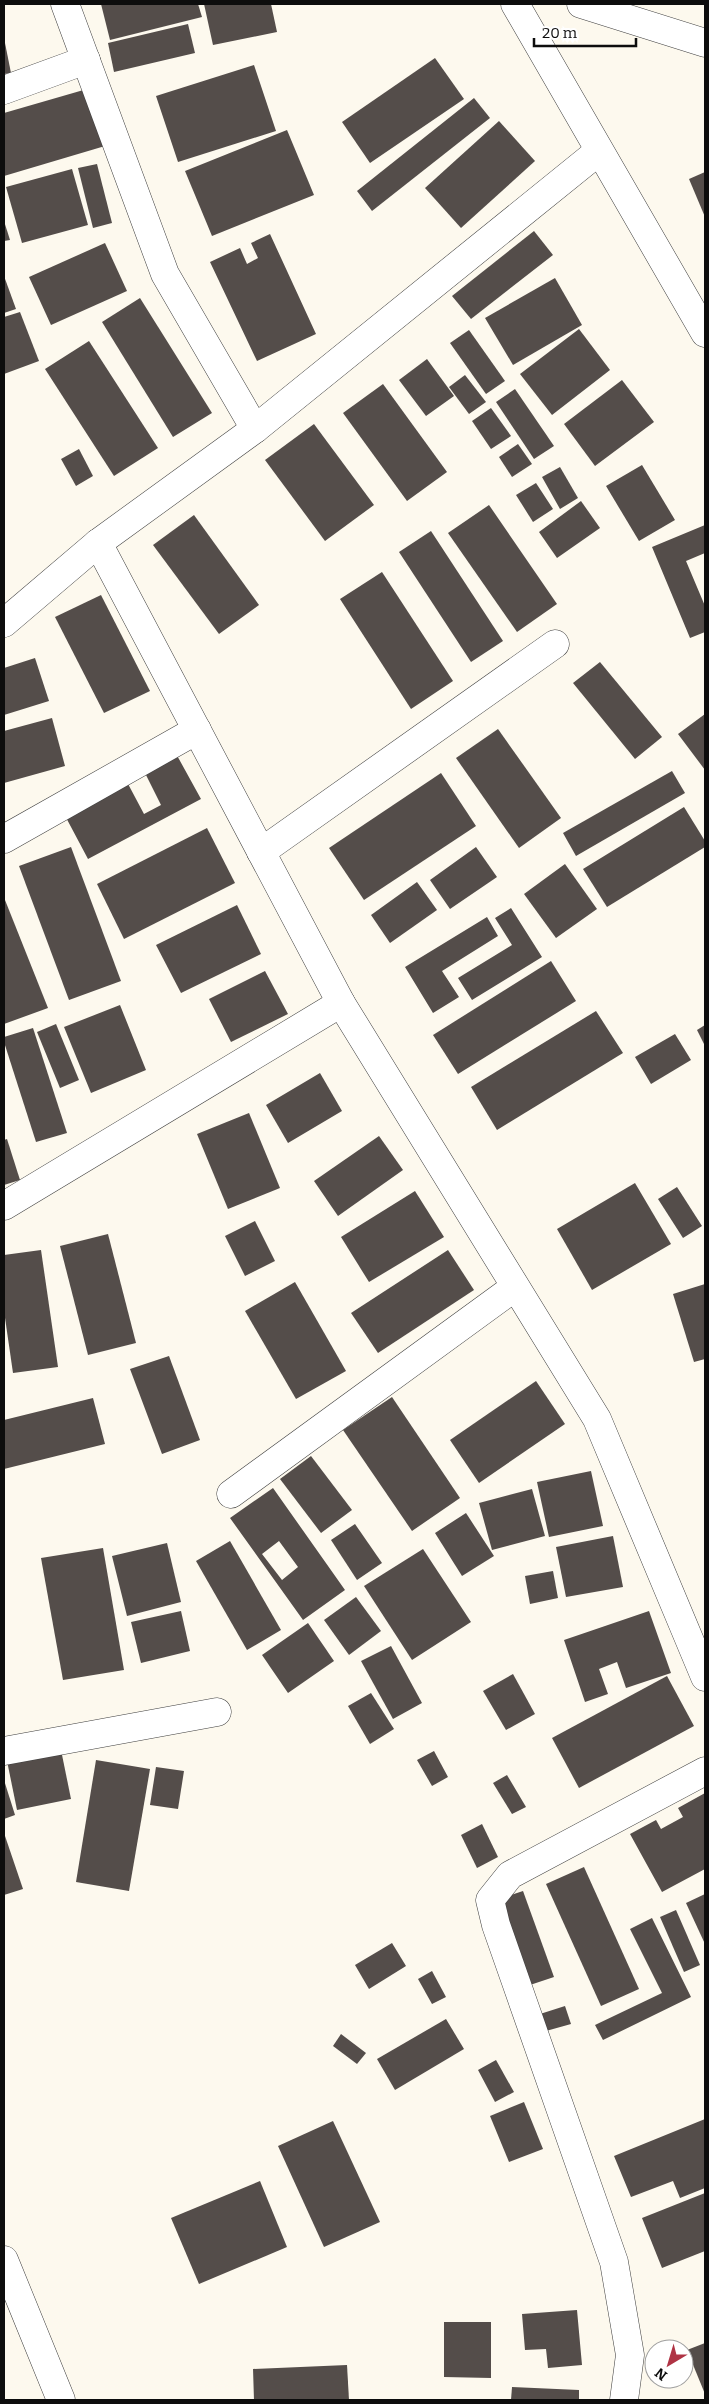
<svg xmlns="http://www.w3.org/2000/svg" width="709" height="2404" font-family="Bitter,serif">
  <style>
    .building { fill: #544d4a; fill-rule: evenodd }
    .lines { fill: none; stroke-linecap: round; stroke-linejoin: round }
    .minor-casing { stroke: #404040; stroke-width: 29 }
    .minor { stroke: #fff; stroke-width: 28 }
  </style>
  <rect width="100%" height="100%" fill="#fdf9ee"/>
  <!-- building -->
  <g class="building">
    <polygon points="101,4 198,4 202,17 110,40"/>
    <polygon points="204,4 271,4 277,32 213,45"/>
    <polygon points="188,24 195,53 114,72 108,43"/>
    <polygon points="4,38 11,73 4,74"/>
    <polygon points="435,58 464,99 370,163 342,122"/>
    <polygon points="254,65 276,131 178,162 156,96"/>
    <polygon points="87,89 105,146 4,176 4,113"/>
    <polygon points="474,98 490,118 372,211 357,191"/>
    <polygon points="499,121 535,161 461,228 425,188"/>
    <polygon points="287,130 314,195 212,236 185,171"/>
    <polygon points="97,164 112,223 93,228 78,168"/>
    <polygon points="72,169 88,225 22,243 6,187"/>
    <polygon points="705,172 705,217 689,179"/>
    <polygon points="4,221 10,240 4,241"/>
    <polygon points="534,231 553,255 471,319 452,296"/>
    <polygon points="270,234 316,334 257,361 210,262 240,248 247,264 258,258 251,243"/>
    <polygon points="105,243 127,291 51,325 29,277"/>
    <polygon points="4,276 16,309 4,313"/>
    <polygon points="555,278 582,325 513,365 485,318"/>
    <polygon points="140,298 212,413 173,437 102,322"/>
    <polygon points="20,312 39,361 4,374 4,317"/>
    <polygon points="579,329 610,370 552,415 520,374"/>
    <polygon points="469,330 505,381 486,394 450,343"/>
    <polygon points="89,341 158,448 114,476 45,369"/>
    <polygon points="427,359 454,396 426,416 399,380"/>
    <polygon points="465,375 486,402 469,414 449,387"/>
    <polygon points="622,380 654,422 595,466 564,424"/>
    <polygon points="383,384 447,472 407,501 343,413"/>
    <polygon points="515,389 554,446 534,459 496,402"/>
    <polygon points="491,408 511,436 491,449 472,421"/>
    <polygon points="314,424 374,505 325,541 265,460"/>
    <polygon points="518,444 532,464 512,477 499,457"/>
    <polygon points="79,449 93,476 76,486 61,459"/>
    <polygon points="642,465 675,520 639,541 606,486"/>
    <polygon points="560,467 578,498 560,509 542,477"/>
    <polygon points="536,483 553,509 533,522 516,495"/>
    <polygon points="581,501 600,528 557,558 539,532"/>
    <polygon points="489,505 557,604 517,632 448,533"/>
    <polygon points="194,515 259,605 219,634 153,545"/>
    <polygon points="705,525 705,553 686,561 705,606 705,632 690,638 652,547"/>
    <polygon points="431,531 503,641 471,662 399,552"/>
    <polygon points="382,572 453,681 411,709 340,599"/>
    <polygon points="101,595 150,691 104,713 55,617"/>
    <polygon points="35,658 49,701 4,715 4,668"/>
    <polygon points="600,662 662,737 635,759 573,683"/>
    <polygon points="705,714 705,770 678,734"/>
    <polygon points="52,718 65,766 4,783 4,731"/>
    <polygon points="498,729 561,818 519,848 456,758"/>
    <path d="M174,750L201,799L88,859L62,810ZM145,773L161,805L144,814L127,782Z"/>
    <polygon points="672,771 685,793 576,856 563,833"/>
    <polygon points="441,773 476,826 364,900 329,848"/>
    <polygon points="684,807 705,841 705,847 607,907 583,869"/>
    <polygon points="207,828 235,883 124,939 97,884"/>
    <polygon points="71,847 121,981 69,1000 19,866"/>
    <polygon points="476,847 497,877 450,909 430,880"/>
    <polygon points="565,864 597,909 556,938 524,894"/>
    <polygon points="417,882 437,910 390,943 371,915"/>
    <polygon points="5,900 48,1008 4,1024 4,901"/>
    <polygon points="237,905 261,954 181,993 156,945"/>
    <polygon points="511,908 542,957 472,1000 458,978 512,945 495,918"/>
    <polygon points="487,917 498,936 442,971 459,997 433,1013 405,967"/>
    <polygon points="551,961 576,1001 458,1074 433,1035"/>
    <polygon points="265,971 288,1014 231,1042 209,999"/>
    <polygon points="120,1005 146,1070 91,1093 64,1027"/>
    <polygon points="596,1011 623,1053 497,1130 471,1087"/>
    <polygon points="56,1024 79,1080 60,1088 37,1032"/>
    <polygon points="705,1025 705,1046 697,1030"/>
    <polygon points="33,1028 67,1133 36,1142 4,1042 4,1037"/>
    <polygon points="675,1034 691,1060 651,1084 635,1057"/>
    <polygon points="320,1073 342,1111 288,1143 266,1105"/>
    <polygon points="249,1113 280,1188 228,1209 197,1134"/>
    <polygon points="379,1136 403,1170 338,1216 314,1181"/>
    <polygon points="7,1139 20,1180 4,1185 4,1140"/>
    <polygon points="635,1183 671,1244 592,1290 557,1229"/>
    <polygon points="677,1187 702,1226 683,1238 658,1199"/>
    <polygon points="415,1191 444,1237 369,1282 341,1237"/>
    <polygon points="255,1221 275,1261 245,1276 225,1236"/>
    <polygon points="108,1234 136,1343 88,1355 60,1246"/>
    <polygon points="41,1250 58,1367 13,1373 4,1311 4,1255"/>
    <polygon points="448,1250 474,1290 378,1353 351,1313"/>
    <polygon points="295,1282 346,1371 296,1399 245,1311"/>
    <polygon points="705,1284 705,1359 694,1362 673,1294"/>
    <polygon points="169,1356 200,1440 162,1454 130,1369"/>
    <polygon points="536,1381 565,1424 479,1483 450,1440"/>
    <polygon points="392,1397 460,1498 412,1531 343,1430"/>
    <polygon points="93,1398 105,1444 4,1469 4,1420"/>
    <polygon points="311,1456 352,1510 321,1533 280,1479"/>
    <polygon points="591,1471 603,1526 549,1537 537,1482"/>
    <path d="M273,1488L345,1590L303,1620L230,1518ZM279,1541L298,1567L282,1580L262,1554Z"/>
    <polygon points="532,1489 545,1536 492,1550 479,1503"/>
    <polygon points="466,1513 494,1556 462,1576 435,1533"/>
    <polygon points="355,1524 382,1563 357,1580 331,1540"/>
    <polygon points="613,1536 623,1587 566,1597 556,1547"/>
    <polygon points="230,1541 281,1630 247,1650 196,1561"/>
    <polygon points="167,1543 181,1602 127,1616 112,1556"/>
    <polygon points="103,1548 124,1670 63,1680 41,1558"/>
    <polygon points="423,1549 471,1622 412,1660 364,1586"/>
    <polygon points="553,1571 558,1598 530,1604 525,1576"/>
    <polygon points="356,1597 381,1631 349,1655 324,1620"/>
    <polygon points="181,1611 190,1651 141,1663 131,1622"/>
    <polygon points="649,1611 671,1673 626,1688 617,1662 599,1669 608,1694 585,1702 564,1640"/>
    <polygon points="308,1623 334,1661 288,1693 262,1655"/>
    <polygon points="391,1646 422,1703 393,1719 361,1661"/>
    <polygon points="513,1674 535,1714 506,1730 483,1691"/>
    <polygon points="667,1676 694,1726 579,1788 552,1738"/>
    <polygon points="371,1693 394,1729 370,1744 348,1706"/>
    <polygon points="60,1745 71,1799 17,1810 6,1756"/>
    <polygon points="434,1751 448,1777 432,1786 417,1760"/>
    <polygon points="96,1760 150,1769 129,1891 76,1882"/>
    <polygon points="156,1767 184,1771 178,1809 150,1805"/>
    <polygon points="507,1775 526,1807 512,1814 493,1783"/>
    <polygon points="4,1780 15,1815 4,1819"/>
    <polygon points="705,1793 705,1869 662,1892 630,1834 656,1820 661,1829 683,1817 678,1808"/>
    <polygon points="482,1824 498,1857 477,1868 461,1835"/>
    <polygon points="4,1833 23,1889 4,1895"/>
    <polygon points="584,1867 639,1989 601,2006 546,1884"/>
    <polygon points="523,1891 554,1977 530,1985 499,1899"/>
    <polygon points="705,1894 705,1944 686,1903"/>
    <polygon points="676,1910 700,1965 684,1972 660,1917"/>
    <polygon points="652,1918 691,1997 603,2040 595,2025 662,1993 630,1929"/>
    <polygon points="392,1943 406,1966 369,1989 355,1965"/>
    <polygon points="432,1971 446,1997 432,2004 418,1979"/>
    <polygon points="565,2006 571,2024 546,2031 540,2014"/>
    <polygon points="446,2019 464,2049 395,2090 377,2059"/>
    <polygon points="341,2034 366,2053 357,2064 333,2046"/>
    <polygon points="496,2060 514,2092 495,2102 478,2070"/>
    <polygon points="524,2102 543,2149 509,2162 490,2116"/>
    <polygon points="705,2119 705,2188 680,2198 673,2181 631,2197 614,2156"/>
    <polygon points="333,2121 380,2222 324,2247 278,2146"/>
    <polygon points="260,2181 287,2247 199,2284 171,2218"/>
    <polygon points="705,2193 705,2251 662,2268 642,2218"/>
    <polygon points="577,2310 582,2365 548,2368 546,2349 525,2350 522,2314"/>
    <polygon points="444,2322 491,2322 491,2378 444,2377"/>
    <polygon points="705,2343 705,2394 687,2350"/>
    <polygon points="347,2365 349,2400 254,2400 253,2369"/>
    <polygon points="512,2387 579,2390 579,2400 511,2400"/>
  </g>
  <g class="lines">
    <defs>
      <g id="minor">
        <polyline points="65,4 165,274 255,429"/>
        <polyline points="515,4 705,333"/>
        <polyline points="581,4 705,43"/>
        <polyline points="4,90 86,60"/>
        <polyline points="98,543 341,1003 597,1419 705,1677"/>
        <polyline points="4,623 98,543 255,429 599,151"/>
        <polyline points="4,839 197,730"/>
        <polyline points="261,852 555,644"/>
        <polyline points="4,1206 341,1003"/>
        <polyline points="231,1494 515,1287"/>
        <polyline points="4,1751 217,1712"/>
        <polyline points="4,2260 61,2400"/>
        <polyline points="624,2400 630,2355 614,2262 496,1925 490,1900 510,1875 705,1771"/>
      </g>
    </defs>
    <!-- minor casing -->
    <use href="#minor" class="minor-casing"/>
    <!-- minor -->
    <use href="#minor" class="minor"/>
  </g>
  <!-- border -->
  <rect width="709" height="2404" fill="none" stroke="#0d0d0d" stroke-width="10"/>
  <!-- north arrow -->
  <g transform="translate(669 2364) rotate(218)"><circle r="24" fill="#ffffff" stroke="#9e9e9e"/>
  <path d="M0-4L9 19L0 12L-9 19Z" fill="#af3344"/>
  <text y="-8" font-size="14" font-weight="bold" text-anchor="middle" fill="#0d0d0d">N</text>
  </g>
  <!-- scale -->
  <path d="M534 38v8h102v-8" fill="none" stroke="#0d0d0d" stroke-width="2.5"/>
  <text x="542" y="38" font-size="15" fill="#0d0d0d" stroke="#ffffff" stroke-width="4" paint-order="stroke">20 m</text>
</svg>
